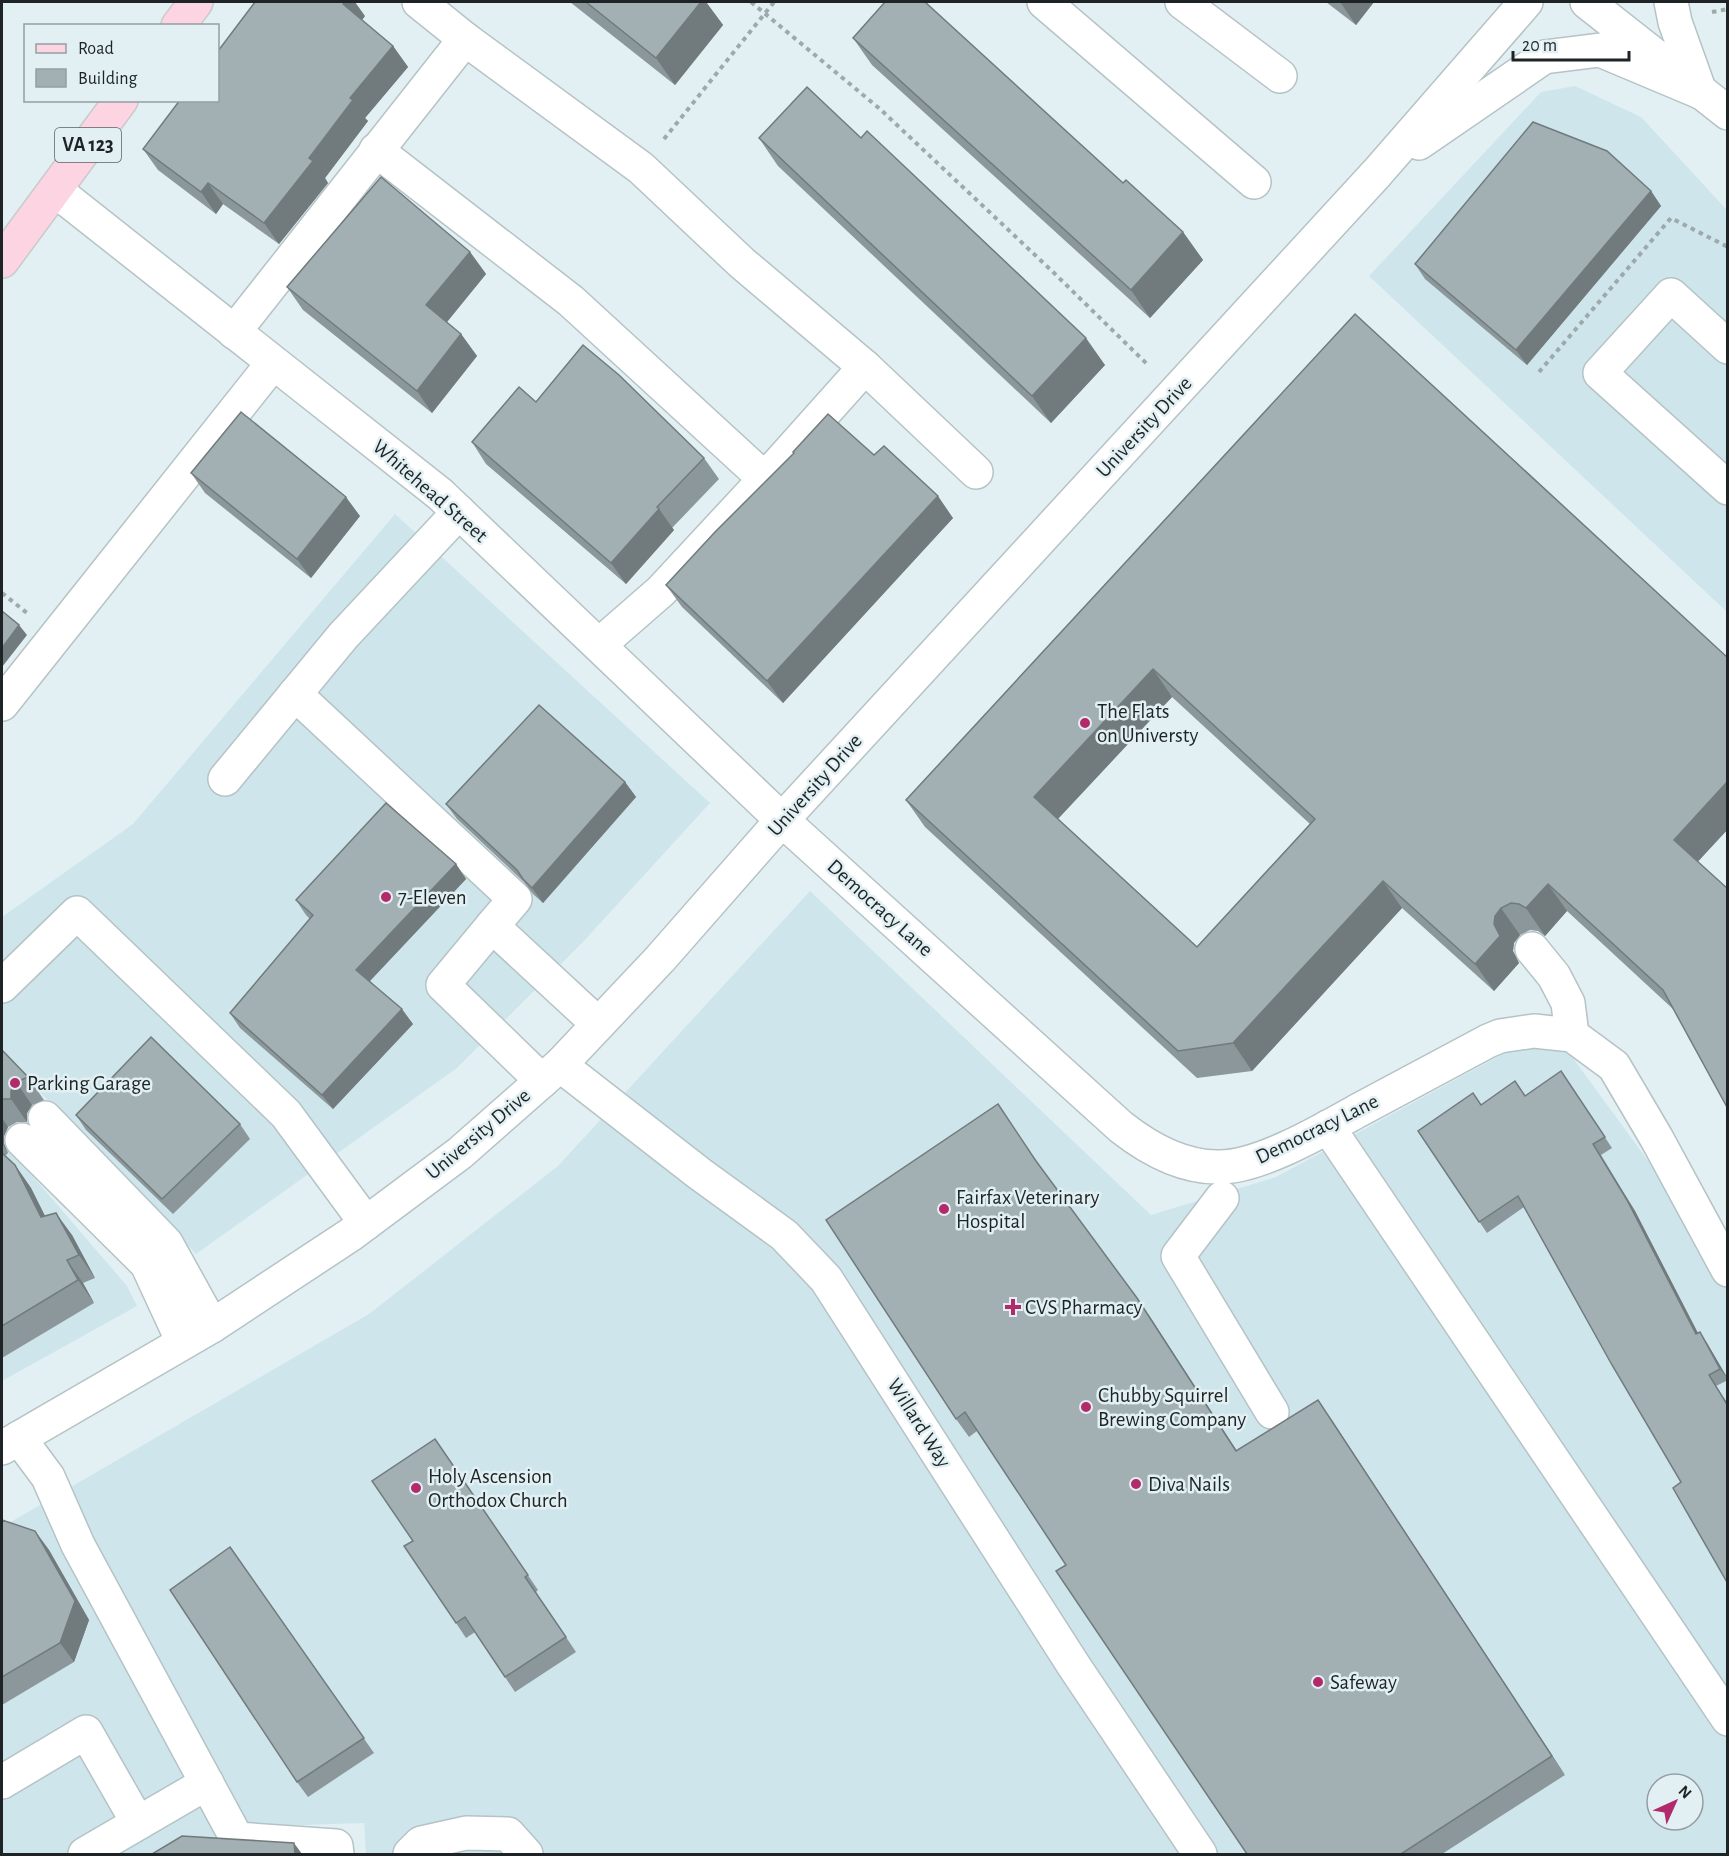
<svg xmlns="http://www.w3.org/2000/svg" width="1729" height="1856" font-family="'Alegreya Sans',sans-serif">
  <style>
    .built { fill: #cee6eb; fill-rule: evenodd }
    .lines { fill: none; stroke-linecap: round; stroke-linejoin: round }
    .minor-casing { stroke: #b5c3c6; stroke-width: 36 }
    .major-casing { stroke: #c9cacb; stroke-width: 36 }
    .path { stroke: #9ea9ac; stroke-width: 4; stroke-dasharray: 4.5 4.5; stroke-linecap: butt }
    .minor { stroke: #fff; stroke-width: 33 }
    .major { stroke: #fdd4e2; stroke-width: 33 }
    .wall { fill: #8b979a; fill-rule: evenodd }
    .shaded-wall { fill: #717b7d }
    .building { fill: #a2b0b3; stroke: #717b7d; stroke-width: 1.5; fill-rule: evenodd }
    .poi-dot { fill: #b22a6a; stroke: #e2f0f4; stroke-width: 2 }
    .labels { text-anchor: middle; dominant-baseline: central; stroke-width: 5; stroke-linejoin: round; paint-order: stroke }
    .shield { fill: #e2f0f4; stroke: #596163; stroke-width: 1.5 }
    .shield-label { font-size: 20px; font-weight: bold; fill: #1e2425 }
    .street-label { font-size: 21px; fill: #1e2425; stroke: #e2f0f4 }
    .poi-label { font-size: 21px; fill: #1e2425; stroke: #e2f0f4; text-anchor: start }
  </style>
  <rect width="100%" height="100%" fill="#e2f0f4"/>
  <!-- built -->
  <g class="built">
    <polygon points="1575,86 1641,117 1727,210 1727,612 1369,276 1541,92"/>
    <polygon points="395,514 710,803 582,943 457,1068 196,1254 2,1053 2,917 133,824"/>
    <path d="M810,891L1151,1215L1276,1177L1551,1028L1727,1269V1854H366L364,1823L250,1827L202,1854H2V1527L369,1314L558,1166ZM1657,1784H1693V1820H1657Z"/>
    <polygon points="2,1059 57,1119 17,1158 127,1286 137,1306 2,1381"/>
  </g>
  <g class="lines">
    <defs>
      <g id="minor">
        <polyline points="419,2 465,39 641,168 742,263 865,367 976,472"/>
        <polyline points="1044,2 1254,182"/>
        <polyline points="1182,2 1280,76"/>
        <polyline points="1587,2 1728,113"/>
        <polyline points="1671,2 1675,22 1700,92"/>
        <polyline points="1419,143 1544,57 1600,50 1700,92"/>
        <polyline points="376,150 571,301 765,479"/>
        <path d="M55,190L440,494L782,820L1121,1127C1149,1149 1183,1168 1220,1167C1260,1167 1323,1130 1359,1110C1402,1087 1445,1064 1488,1041L1500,1036L1534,1031L1572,1035L1614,1066L1657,1139L1728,1270"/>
        <polyline points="234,332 465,39"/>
        <polyline points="1728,347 1671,295 1600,373 1728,488"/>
        <polyline points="599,645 661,591 765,479 865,367"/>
        <polyline points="295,694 515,899 492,926 598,1024"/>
        <polyline points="2,704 273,363"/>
        <polyline points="225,779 343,636 459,512"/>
        <polyline points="492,926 443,985 542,1081"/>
        <polyline points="1532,949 1554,976 1568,1003 1572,1035"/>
        <polyline points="2,986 77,913 286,1114 366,1223"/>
        <polyline points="560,1065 700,1174 784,1235 826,1279 1074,1666 1200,1854"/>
        <polyline points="45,1118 166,1243 212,1326"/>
        <polyline points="1328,1127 1728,1719"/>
        <polyline points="22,1140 147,1264 183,1342"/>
        <polyline points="1222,1198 1178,1256 1272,1412"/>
        <polyline points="19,1438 48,1477 78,1545 237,1839 336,1846 337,1854"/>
        <polyline points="2,1448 212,1326 350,1235 460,1153 560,1065 660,959 782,820 1377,173 1526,2"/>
        <polyline points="2,1782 86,1732 138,1823"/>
        <polyline points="85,1854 207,1783"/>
        <polyline points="410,1854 421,1843 466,1833 508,1834 526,1854"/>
      </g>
      <g id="major">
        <polyline points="178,26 196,2"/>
        <polyline points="2,261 121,100"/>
      </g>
    </defs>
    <!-- minor casing -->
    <use href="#minor" class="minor-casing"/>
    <!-- major casing -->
    <use href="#major" class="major-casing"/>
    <!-- path -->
    <g class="path">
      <polyline points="751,2 880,109 1052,271 1149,366"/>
      <polyline points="1712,12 1728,9"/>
      <polyline points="664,139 774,2"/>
      <polyline points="1539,372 1671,218 1728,247"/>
      <polyline points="2,593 27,613"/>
    </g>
    <!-- minor -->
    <use href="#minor" class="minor"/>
    <!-- major -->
    <use href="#major" class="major"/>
  </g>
  <!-- wall -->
  <g class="wall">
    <polygon points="570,2 706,2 723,25 675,85"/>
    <polygon points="1326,2 1374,2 1356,25"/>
    <polygon points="365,16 362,20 393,46 408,67 365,118 368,121 325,178 328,183 279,244 223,204 216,214 158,170 143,149"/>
    <polygon points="853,38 1123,183 1183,232 1203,260 1150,318 872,65"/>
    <polygon points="759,138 861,138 1105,365 1051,423 778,166"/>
    <polygon points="1651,191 1661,206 1527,365 1425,279 1415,264"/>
    <polygon points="470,252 486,274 447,322 461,334 477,356 432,413 303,310 287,287"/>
    <path d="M1355,314L1728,658V829L1697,862L1673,1009L1567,911L1545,936L1538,931L1530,930L1520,935L1514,943L1513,951L1519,963L1494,991L1402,908L1252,1071L1197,1078L925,827L906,800ZM1172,697L1310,824L1197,947L1058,819Z"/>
    <polygon points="536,402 704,458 719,479 672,528 674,530 626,584 486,464 472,442"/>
    <polygon points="874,455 953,518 783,703 682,607 666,585"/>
    <polygon points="191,473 360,516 311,578 205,493"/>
    <polygon points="625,782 636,797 543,903 533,894 524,882 457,819 446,804"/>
    <polygon points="456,864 466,879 370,981 413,1024 333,1109 240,1028 230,1013 310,919 306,915 296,900"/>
    <polygon points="2,1050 28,1077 44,1100 32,1105 27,1113 27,1122 17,1122 8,1127 4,1136 4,1144 8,1153 5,1156 15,1165 31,1188 45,1216 72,1235 95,1278 83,1283 94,1303 2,1358"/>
    <polygon points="1561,1071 1612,1148 1601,1155 1635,1211 1698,1333 1707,1343 1728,1379 1728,1380 1716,1386 1728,1404 1728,1584 1681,1482 1524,1207 1487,1233 1418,1131 1481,1105 1526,1096"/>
    <polygon points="998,1104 1043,1171 1150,1317 1237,1451 1331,1419 1565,1775 1442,1854 1247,1854 1066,1565 977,1431 969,1437 956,1419"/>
    <polygon points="76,1115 240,1124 250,1139 173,1214 86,1130"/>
    <polygon points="435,1439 538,1590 536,1592 576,1652 515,1692 475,1632 466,1638 456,1623 413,1541"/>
    <polygon points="2,1520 35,1531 49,1550 89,1620 74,1662 2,1705"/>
    <polygon points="230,1547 374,1753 308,1797 297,1782"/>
  </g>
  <!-- shaded-wall -->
  <g class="shaded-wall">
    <polygon points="345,2 355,2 365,16 358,25 343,4"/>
    <polygon points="701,2 706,2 723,25 675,85 656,58"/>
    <polygon points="1340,2 1374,2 1356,25"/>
    <polygon points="393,46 408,67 365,118 368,121 325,178 328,183 279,244 264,223 350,98"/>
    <polygon points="208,183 223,204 216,214 201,192"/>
    <polygon points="1651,191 1661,206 1527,365 1516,350"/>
    <polygon points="1183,232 1203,260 1150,318 1131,290"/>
    <polygon points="470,252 486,274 442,328 426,305"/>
    <polygon points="461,334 477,356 432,413 417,391"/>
    <polygon points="1086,338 1105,365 1051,423 1032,396"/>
    <polygon points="938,496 953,518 783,703 767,681"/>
    <polygon points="346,497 360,516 311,578 297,559"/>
    <polygon points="659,509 674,530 626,584 611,563"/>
    <polygon points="19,625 27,635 2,667 2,648"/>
    <polygon points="1153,669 1172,697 1053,824 1034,797"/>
    <polygon points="1728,781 1728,829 1693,867 1674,840"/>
    <polygon points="625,782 636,797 543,903 532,888"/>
    <polygon points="456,864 466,879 367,984 356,970"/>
    <polygon points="1383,881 1402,908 1252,1071 1233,1043"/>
    <polygon points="1548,884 1567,911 1545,936 1526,908"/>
    <polygon points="1501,908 1520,935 1514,943 1513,951 1519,963 1494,991 1475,964 1494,924 1495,916"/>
    <polygon points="402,1009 413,1024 333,1109 322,1095"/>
    <polygon points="16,1082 32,1105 27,1113 27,1122 11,1099 11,1091"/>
    <polygon points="2,1118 8,1127 4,1136 4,1144 8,1153 2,1143"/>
    <polygon points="1593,1144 1635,1211 1704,1345 1696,1334"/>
    <polygon points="15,1165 31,1188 57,1240 41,1217"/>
    <polygon points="56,1213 72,1235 95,1278 79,1255"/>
    <polygon points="67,1260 83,1283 94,1303 78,1280"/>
    <polygon points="1137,1298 1150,1317 1249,1470 1236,1451"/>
    <polygon points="1700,1332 1707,1343 1728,1379 1720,1369"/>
    <polygon points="1318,1400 1331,1419 1565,1775 1552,1756"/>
    <polygon points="35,1531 49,1550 89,1620 74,1662 60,1643"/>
    <polygon points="294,1843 302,1854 295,1854"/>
  </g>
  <!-- building -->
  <g class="building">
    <polygon points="255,2 345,2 343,4 393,46 350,98 353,100 309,158 313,161 264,223 208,183 201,192 143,149 180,100 218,100 218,51"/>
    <polygon points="586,2 701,2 656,58"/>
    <polygon points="885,2 925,2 1123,183 1126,180 1183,232 1131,290 853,38"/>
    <polygon points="807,87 861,138 867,131 1086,338 1032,396 759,138"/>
    <polygon points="1533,122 1607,151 1651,191 1516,350 1415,264"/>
    <polygon points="381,177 470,252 426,305 461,334 417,391 287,287"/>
    <path d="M1355,314L1728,658V781L1674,840L1728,889V1109L1663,990L1548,884L1526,908L1519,904L1511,903L1501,908L1495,916L1494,924L1500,936L1475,964L1383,881L1233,1043L1178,1051L906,800ZM1153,669L1315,819L1197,947L1034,797Z"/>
    <polygon points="583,345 619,375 704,458 657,507 659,509 611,563 472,442 519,387 536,402"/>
    <polygon points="241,412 346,497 297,559 191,473"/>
    <polygon points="828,414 874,455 884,446 938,496 767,681 666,585 715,532 794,453 793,452"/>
    <polygon points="2,611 19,625 2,648"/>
    <polygon points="539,705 625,782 532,888 523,879 517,870 446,804"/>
    <polygon points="386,803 456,864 356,970 402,1009 322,1095 230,1013 313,915 296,900"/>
    <polygon points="151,1037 240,1124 162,1199 76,1115"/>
    <polygon points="2,1050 28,1077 16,1082 11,1091 11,1099 2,1099"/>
    <polygon points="1561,1071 1605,1137 1593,1144 1627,1200 1696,1334 1700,1332 1720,1369 1709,1375 1728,1406 1728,1584 1673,1488 1681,1482 1612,1365 1518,1196 1479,1222 1418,1131 1473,1093 1481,1105 1515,1081 1525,1096"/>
    <polygon points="998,1104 1036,1161 1137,1298 1236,1451 1318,1400 1552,1756 1401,1854 1247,1854 1056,1571 1066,1565 965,1412 956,1419 826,1220"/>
    <polygon points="2,1153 15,1165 41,1217 56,1213 79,1255 67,1260 78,1280 2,1326"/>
    <polygon points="435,1439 528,1575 525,1577 566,1637 505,1677 465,1617 456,1623 404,1546 413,1541 372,1481"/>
    <polygon points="2,1520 35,1531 75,1601 60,1643 2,1677"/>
    <polygon points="230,1547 364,1738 297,1782 170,1590"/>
    <polygon points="182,1836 294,1843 295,1854 152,1854"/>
  </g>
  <!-- markers -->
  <g class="poi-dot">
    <circle cx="1085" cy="723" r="6"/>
    <circle cx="386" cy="897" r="6"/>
    <circle cx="15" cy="1083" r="6"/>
    <circle cx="944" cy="1209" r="6"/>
    <path d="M1010 1298h6v6h6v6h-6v6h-6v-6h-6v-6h6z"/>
    <circle cx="1086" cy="1407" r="6"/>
    <circle cx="1136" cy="1484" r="6"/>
    <circle cx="416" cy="1488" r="6"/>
    <circle cx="1318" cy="1682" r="6"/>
  </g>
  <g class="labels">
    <!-- shield labels -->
    <rect class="shield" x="55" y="128" width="66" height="34" rx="4.5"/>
    <g class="shield-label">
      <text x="88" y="145">VA 123</text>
    </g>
    <!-- street labels -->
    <g class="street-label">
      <text transform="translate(1144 427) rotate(-47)">University Drive</text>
      <text transform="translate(430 491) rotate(41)">Whitehead Street</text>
      <text transform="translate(815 785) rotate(-48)">University Drive</text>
      <text transform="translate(880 908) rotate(42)">Democracy Lane</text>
      <text transform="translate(1317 1129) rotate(-26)">Democracy Lane</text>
      <text transform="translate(478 1134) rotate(-40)">University Drive</text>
      <text transform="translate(919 1423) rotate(58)">Willard Way</text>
    </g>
    <!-- poi labels -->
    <g class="poi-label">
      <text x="1097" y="711">The Flats<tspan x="1097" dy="24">on Universty</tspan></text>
      <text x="398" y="897">7-Eleven</text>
      <text x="27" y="1083">Parking Garage</text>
      <text x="956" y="1197">Fairfax Veterinary<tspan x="956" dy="24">Hospital</tspan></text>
      <text x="1025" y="1307">CVS Pharmacy</text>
      <text x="1098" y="1395">Chubby Squirrel<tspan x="1098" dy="24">Brewing Company</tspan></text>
      <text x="428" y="1476">Holy Ascension<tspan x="428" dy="24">Orthodox Church</tspan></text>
      <text x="1148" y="1484">Diva Nails</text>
      <text x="1330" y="1682">Safeway</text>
    </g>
  </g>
  <!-- border -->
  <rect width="1729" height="1856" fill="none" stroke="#1e2425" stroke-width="6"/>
  <!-- legend -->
  <rect x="24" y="24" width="195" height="78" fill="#e2f0f4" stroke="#949ea1" stroke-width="1.5"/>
  <rect x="36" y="44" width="30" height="9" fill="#fdd4e2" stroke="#949ea1" stroke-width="1.5"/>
  <text x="78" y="54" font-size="18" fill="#1e2425">Road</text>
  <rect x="36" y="69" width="30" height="18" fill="#a2b0b3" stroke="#949ea1" stroke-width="1.5"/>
  <text x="78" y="84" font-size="18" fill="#1e2425">Building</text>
  <!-- north arrow -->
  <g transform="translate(1675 1802) rotate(45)"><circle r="28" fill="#e2f0f4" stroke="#949ea1" stroke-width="1.5"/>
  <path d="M0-4.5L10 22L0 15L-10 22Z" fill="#b22a6a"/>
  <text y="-9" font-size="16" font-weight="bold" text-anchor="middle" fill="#1e2425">N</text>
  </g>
  <!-- scale -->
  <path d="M1513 51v9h116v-9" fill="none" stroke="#1e2425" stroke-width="3"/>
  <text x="1522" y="51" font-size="18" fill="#1e2425" stroke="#e2f0f4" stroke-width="4.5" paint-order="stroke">20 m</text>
</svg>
